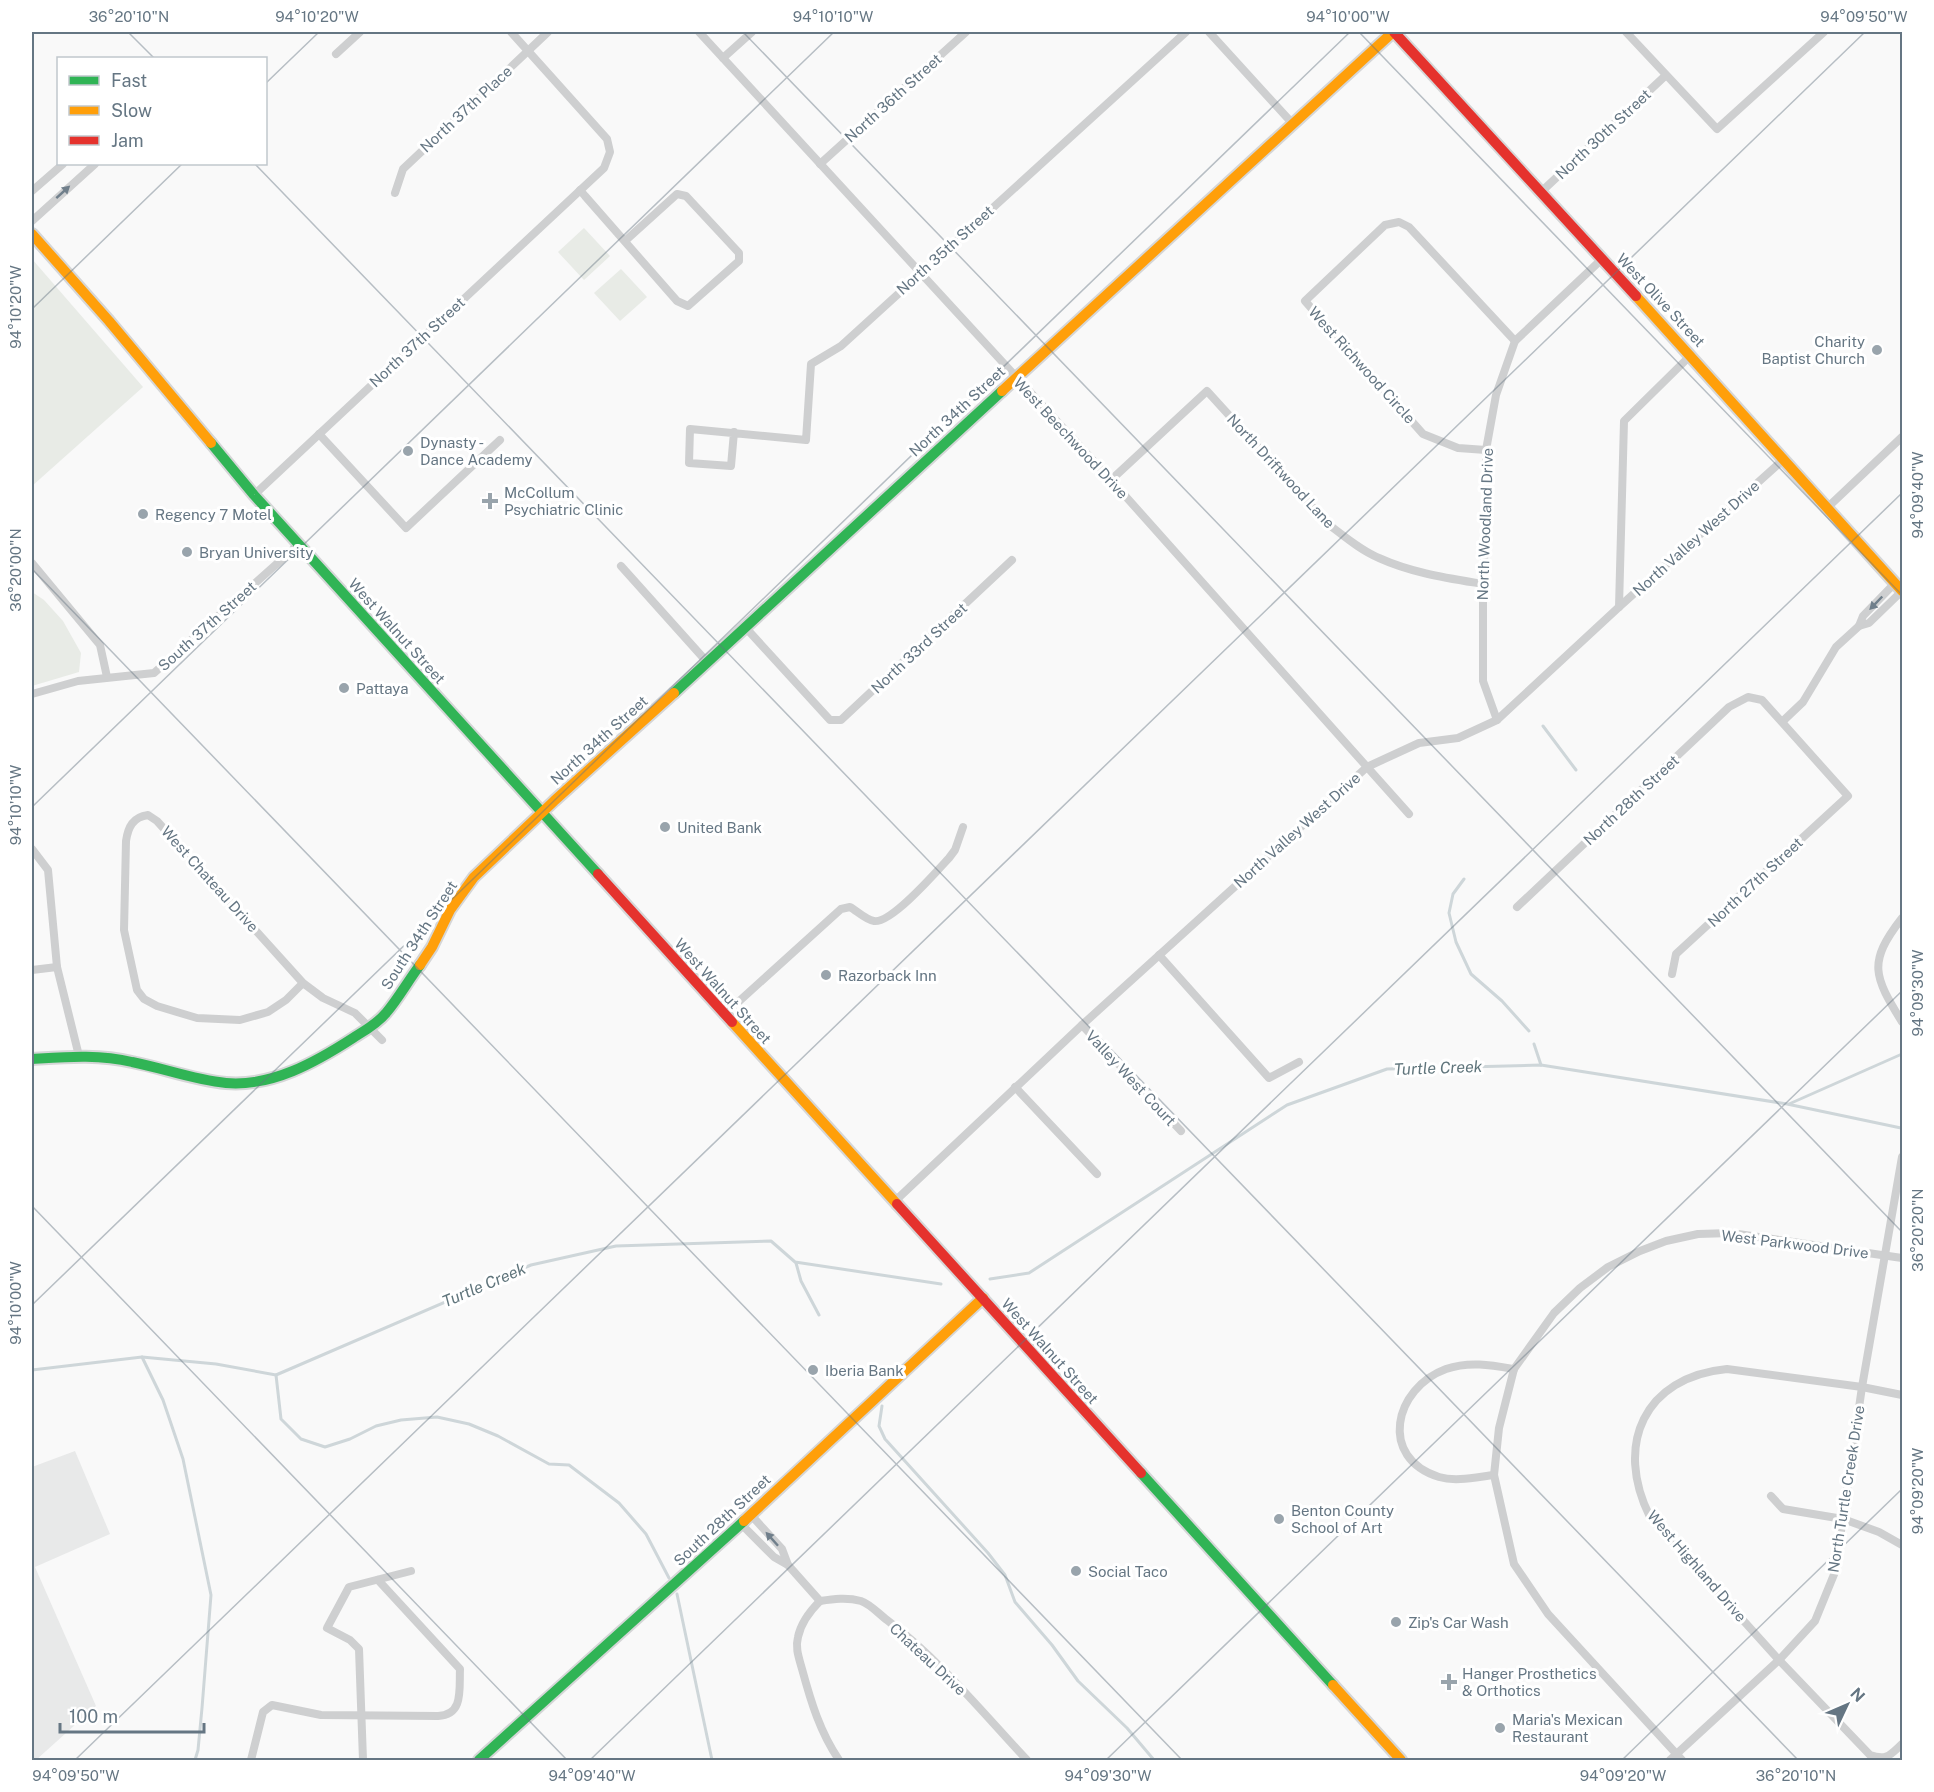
<svg xmlns="http://www.w3.org/2000/svg" width="1934" height="1792" font-family="'Public Sans',sans-serif">
  <style>
    .built { fill: #e8e9e9 }
    .green { fill: #e8ebe6 }
    .lines { fill: none; stroke-linecap: round; stroke-linejoin: round }
    .stream { stroke: #ced6d9; stroke-width: 3 }
    .fast-casing { stroke: #d5d6d7; stroke-width: 14 }
    .slow-casing { stroke: #d5d6d7; stroke-width: 14 }
    .jam-casing { stroke: #d5d6d7; stroke-width: 14 }
    .street { stroke: #cecfd0; stroke-width: 8 }
    .fast { stroke: #30b455; stroke-width: 10 }
    .slow { stroke: #ff9f0a; stroke-width: 10 }
    .jam { stroke: #e5322d; stroke-width: 10 }
    .oneway { fill: #707f8b }
    .ticks { fill: none; stroke: #657683; stroke-width: 1.5; stroke-opacity: 0.45 }
    .poi-dot { fill: #99a4ac; stroke: #fff; stroke-width: 2 }
    .labels { text-anchor: middle; dominant-baseline: central; stroke-width: 6; stroke-linejoin: round; paint-order: stroke }
    .street-label { font-size: 15px; fill: #657683; stroke: #fff }
    .poi-label { font-size: 15px; fill: #657683; stroke: #fff; text-anchor: start }
    .water-label { font-size: 16px; font-style: italic; fill: #60757c; stroke: #fff }
    .neatline { fill: none; stroke: #657683; stroke-width: 2 }
    .ticks-label { font-size: 15px; text-anchor: middle; fill: #657683 }
  </style>
  <rect width="100%" height="100%" fill="#f9f9f9"/>
  <!-- built -->
  <polygon class="built" points="75,1451 110,1534 35,1567 96,1706 36,1760 32,1760 32,1467"/>
  <!-- green -->
  <g class="green">
    <polygon points="584,228 610,256 584,280 558,252"/>
    <polygon points="32,259 143,387 32,486"/>
    <polygon points="621,269 647,297 620,321 594,293"/>
    <polygon points="32,592 44,600 63,621 81,653 79,672 32,686"/>
  </g>
  <g class="lines">
    <!-- stream -->
    <g class="stream">
      <polyline points="1543,726 1576,770"/>
      <polyline points="1464,879 1453,894 1449,913 1456,942 1471,974 1502,1001 1529,1031"/>
      <polyline points="1534,1044 1541,1065"/>
      <polyline points="1789,1104 1902,1054"/>
      <polyline points="796,1263 801,1281 819,1315"/>
      <polyline points="990,1279 1029,1273 1287,1105 1387,1069 1541,1065 1787,1104 1901,1128"/>
      <polyline points="142,1357 163,1400 183,1459 211,1595 202,1708 198,1750 195,1760"/>
      <polyline points="32,1370 142,1357 216,1364 276,1375 531,1265 616,1246 771,1241 795,1262 941,1284"/>
      <polyline points="276,1375 281,1419 301,1439 325,1447 350,1439 376,1426 401,1420 437,1417 469,1424 498,1436 549,1464 569,1465 619,1503 646,1534 669,1578"/>
      <polyline points="882,1406 879,1426 885,1439 988,1553 1005,1575 1015,1602 1052,1645 1078,1681 1127,1728 1154,1760"/>
      <polyline points="677,1594 712,1760"/>
    </g>
    <defs>
      <g id="fast">
        <polyline points="211,443 254,495 598,874"/>
        <polyline points="674,693 1002,391"/>
        <path d="M32,1059C65,1057 99,1054 132,1062C163,1068 194,1080 226,1083C272,1087 316,1062 353,1038C364,1031 377,1024 386,1013C398,999 408,981 420,965"/>
        <polyline points="1141,1473 1333,1685"/>
        <polyline points="479,1760 744,1521"/>
      </g>
      <g id="slow">
        <polyline points="32,234 109,321 211,443"/>
        <polyline points="1636,296 1902,591"/>
        <polyline points="1002,391 1393,32"/>
        <polyline points="420,965 432,947 450,910 474,877 554,801 674,693"/>
        <polyline points="732,1022 897,1204"/>
        <polyline points="744,1521 983,1298"/>
        <polyline points="1333,1685 1401,1760"/>
      </g>
      <g id="jam">
        <polyline points="1394,32 1636,296"/>
        <polyline points="598,874 732,1022"/>
        <polyline points="897,1204 1141,1473"/>
      </g>
    </defs>
    <!-- fast casing -->
    <use href="#fast" class="fast-casing"/>
    <!-- slow casing -->
    <use href="#slow" class="slow-casing"/>
    <!-- jam casing -->
    <use href="#jam" class="jam-casing"/>
    <!-- street -->
    <g class="street">
      <polyline points="699,32 1111,480 1409,814"/>
      <polyline points="1209,32 1292,123"/>
      <polyline points="1626,32 1717,129 1824,32"/>
      <polyline points="336,54 360,32"/>
      <polyline points="723,58 752,32"/>
      <polyline points="820,164 966,32"/>
      <polyline points="580,190 585,196 677,301 688,306 739,261 739,253 686,196 677,194 625,241"/>
      <polyline points="32,191 63,164"/>
      <polyline points="1541,192 1665,76"/>
      <polyline points="395,193 403,169 548,32"/>
      <polyline points="32,221 95,164"/>
      <polyline points="734,432 731,466 689,463 690,429 806,440 811,364 841,346 1186,32"/>
      <polyline points="319,434 406,528 500,440"/>
      <polyline points="1486,450 1458,448 1423,434 1305,301 1385,225 1399,222 1409,227 1515,341"/>
      <path d="M1111,480L1207,391L1328,524C1344,536 1360,550 1379,558C1412,573 1447,578 1483,584"/>
      <polyline points="254,495 604,168 610,152 607,139 511,32"/>
      <polyline points="1827,508 1902,437"/>
      <polyline points="32,563 100,645 107,677"/>
      <polyline points="621,566 707,662"/>
      <polyline points="1619,607 1624,421 1691,355"/>
      <polyline points="1859,626 1869,623 1902,591"/>
      <polyline points="745,627 830,720 841,720 1012,560"/>
      <polyline points="32,694 78,681 154,673 299,544"/>
      <polyline points="1497,720 1483,681 1483,584 1486,520 1486,450 1496,395 1515,341 1602,259"/>
      <polyline points="1783,721 1803,702 1836,647 1859,626 1863,616 1895,583"/>
      <polyline points="32,849 48,870 57,967 79,1056"/>
      <polyline points="1517,907 1729,707 1748,697 1762,700 1848,796 1676,954 1672,974"/>
      <path d="M1902,918C1867,963 1874,976 1902,1022"/>
      <polyline points="1159,955 1269,1078 1299,1062"/>
      <polyline points="32,970 57,967"/>
      <path d="M303,983L286,1000L268,1012L240,1020L197,1018L157,1006L144,999L137,990L124,930L126,841C128,827 133,817 148,815L157,821L303,983L323,998L355,1013L382,1040"/>
      <path d="M725,1014L841,909L850,907C857,911 866,920 874,921C891,924 937,871 949,858L955,850L963,827"/>
      <polyline points="1082,1025 1181,1131"/>
      <polyline points="1015,1087 1097,1174"/>
      <polyline points="894,1202 1082,1025 1367,767 1419,743 1458,738 1497,720 1619,607 1783,460"/>
      <path d="M1902,1395L1862,1387L1727,1369C1644,1377 1614,1445 1650,1517L1779,1660L1870,1755C1887,1761 1890,1755 1902,1744"/>
      <path d="M1494,1475C1477,1477 1456,1482 1439,1477C1378,1458 1394,1388 1446,1369C1469,1361 1491,1365 1514,1369"/>
      <polyline points="1771,1496 1783,1509 1843,1519 1879,1532 1902,1545"/>
      <path d="M751,1515L782,1549L788,1565L820,1601C833,1599 847,1597 861,1601C870,1604 879,1614 887,1620C940,1660 982,1712 1027,1760"/>
      <polyline points="741,1524 774,1557 788,1565"/>
      <path d="M820,1601C810,1611 801,1622 798,1637C795,1648 799,1658 802,1669C811,1702 820,1732 839,1760"/>
      <path d="M251,1760L263,1712L272,1705L321,1715L438,1716C464,1715 459,1689 460,1669L378,1580"/>
      <polyline points="363,1760 359,1649 350,1640 327,1628 349,1587 411,1571"/>
      <polyline points="1670,1760 1779,1660 1815,1621 1835,1572 1862,1387 1902,1157"/>
      <polyline points="1682,1760 1548,1614 1514,1564 1494,1475 1499,1428 1514,1369 1554,1313 1580,1288 1608,1267 1640,1251 1666,1241 1698,1234 1731,1233 1902,1258"/>
    </g>
    <!-- fast -->
    <use href="#fast" class="fast"/>
    <!-- slow -->
    <use href="#slow" class="slow"/>
    <!-- jam -->
    <use href="#jam" class="jam"/>
  </g>
  <!-- one-way arrows -->
  <defs><path id="oneway-solid" d="M-6-.8H1V-3.2L6.5 0L1 3.2V.8H-6Z" transform="scale(1.5)"/></defs>
  <g class="oneway">
    <use href="#oneway-solid" transform="translate(63 192) rotate(-42)"/>
    <use href="#oneway-solid" transform="translate(1876 603) rotate(134)"/>
    <use href="#oneway-solid" transform="translate(772 1539) rotate(-132)"/>
  </g>
  <!-- ticks -->
  <path class="ticks" d="M128,32L154,58M743,32L1902,1232M1359,32L1902,595M266,83L319,32M255,164L1798,1760M32,309L182,164M32,569L1182,1760M32,807L834,32M32,1206L567,1760M32,1305L1350,32M75,1760L1865,32M590,1760L1902,493M1106,1760L1902,991M1622,1760L1902,1489"/>
  <!-- markers -->
  <g class="poi-dot">
    <circle cx="1877" cy="350" r="6"/>
    <circle cx="408" cy="451" r="6"/>
    <path d="M487 492h6v6h6v6h-6v6h-6v-6h-6v-6h6z"/>
    <circle cx="143" cy="514" r="6"/>
    <circle cx="187" cy="552" r="6"/>
    <circle cx="344" cy="688" r="6"/>
    <circle cx="665" cy="827" r="6"/>
    <circle cx="826" cy="975" r="6"/>
    <circle cx="813" cy="1370" r="6"/>
    <circle cx="1279" cy="1519" r="6"/>
    <circle cx="1076" cy="1571" r="6"/>
    <circle cx="1396" cy="1622" r="6"/>
    <path d="M1446 1673h6v6h6v6h-6v6h-6v-6h-6v-6h6z"/>
    <circle cx="1500" cy="1728" r="6"/>
  </g>
  <g class="labels">
    <!-- street labels -->
    <g class="street-label">
      <text transform="translate(893 98) rotate(-42)">North 36th Street</text>
      <text transform="translate(466 109) rotate(-43)">North 37th Place</text>
      <text transform="translate(1603 134) rotate(-43)">North 30th Street</text>
      <text transform="translate(945 250) rotate(-42)">North 35th Street</text>
      <text transform="translate(1661 300) rotate(47)">West Olive Street</text>
      <text transform="translate(417 342) rotate(-43)">North 37th Street</text>
      <text transform="translate(1362 365) rotate(48)">West Richwood Circle</text>
      <text transform="translate(957 411) rotate(-43)">North 34th Street</text>
      <text transform="translate(1071 438) rotate(47)">West Beechwood Drive</text>
      <text transform="translate(1281 471) rotate(47)">North Driftwood Lane</text>
      <text transform="translate(1485 524) rotate(-88)">North Woodland Drive</text>
      <text transform="translate(1696 538) rotate(-42)">North Valley West Drive</text>
      <text transform="translate(207 626) rotate(-42)">South 37th Street</text>
      <text transform="translate(397 631) rotate(48)">West Walnut Street</text>
      <text transform="translate(919 648) rotate(-43)">North 33rd Street</text>
      <text transform="translate(599 740) rotate(-42)">North 34th Street</text>
      <text transform="translate(1631 800) rotate(-43)">North 28th Street</text>
      <text transform="translate(1297 830) rotate(-42)">North Valley West Drive</text>
      <text transform="translate(210 879) rotate(48)">West Chateau Drive</text>
      <text transform="translate(1755 882) rotate(-43)">North 27th Street</text>
      <text transform="translate(419 935) rotate(-57)">South 34th Street</text>
      <text transform="translate(723 991) rotate(48)">West Walnut Street</text>
      <text transform="translate(1131 1078) rotate(47)">Valley West Court</text>
      <text transform="translate(1795 1244) rotate(7)">West Parkwood Drive</text>
      <text transform="translate(1050 1351) rotate(48)">West Walnut Street</text>
      <text transform="translate(1846 1489) rotate(-81)">North Turtle Creek Drive</text>
      <text transform="translate(722 1520) rotate(-43)">South 28th Street</text>
      <text transform="translate(1697 1566) rotate(49)">West Highland Drive</text>
      <text transform="translate(928 1659) rotate(43)">Chateau Drive</text>
    </g>
    <!-- poi labels -->
    <g class="poi-label">
      <text x="1865" y="341" text-anchor="end">Charity<tspan x="1865" dy="17">Baptist Church</tspan></text>
      <text x="420" y="442">Dynasty -<tspan x="420" dy="17">Dance Academy</tspan></text>
      <text x="504" y="492">McCollum<tspan x="504" dy="17">Psychiatric Clinic</tspan></text>
      <text x="155" y="514">Regency 7 Motel</text>
      <text x="199" y="552">Bryan University</text>
      <text x="356" y="688">Pattaya</text>
      <text x="677" y="827">United Bank</text>
      <text x="838" y="975">Razorback Inn</text>
      <text x="825" y="1370">Iberia Bank</text>
      <text x="1291" y="1510">Benton County<tspan x="1291" dy="17">School of Art</tspan></text>
      <text x="1088" y="1571">Social Taco</text>
      <text x="1408" y="1622">Zip's Car Wash</text>
      <text x="1462" y="1673">Hanger Prosthetics<tspan x="1462" dy="17">&amp; Orthotics</tspan></text>
      <text x="1512" y="1719">Maria's Mexican<tspan x="1512" dy="17">Restaurant</tspan></text>
    </g>
    <!-- water labels -->
    <g class="water-label">
      <text transform="translate(1438 1068) rotate(-2)">Turtle Creek</text>
      <text transform="translate(484 1285) rotate(-23)">Turtle Creek</text>
    </g>
  </g>
  <!-- border -->
  <rect width="1934" height="1792" fill="none" stroke="#ffffff" stroke-width="66"/>
  <!-- legend -->
  <rect x="57" y="57" width="210" height="108" fill="#ffffff" stroke="#c1c8cd" stroke-width="1.5"/>
  <rect x="69" y="76" width="30" height="9" fill="#30b455" stroke="#c1c8cd" stroke-width="1.5"/>
  <text x="111" y="87" font-size="18" fill="#657683">Fast</text>
  <rect x="69" y="106" width="30" height="9" fill="#ff9f0a" stroke="#c1c8cd" stroke-width="1.5"/>
  <text x="111" y="117" font-size="18" fill="#657683">Slow</text>
  <rect x="69" y="136" width="30" height="9" fill="#e5322d" stroke="#c1c8cd" stroke-width="1.5"/>
  <text x="111" y="147" font-size="18" fill="#657683">Jam</text>
  <!-- north arrow -->
  <g transform="translate(1847 1705) rotate(46)" stroke="#ffffff" stroke-width="4.5" paint-order="stroke">
  <path d="M0-4.5L10 22L0 15L-10 22Z" fill="#657683"/>
  <text y="-9" font-size="16" font-weight="bold" text-anchor="middle" fill="#657683">N</text>
  </g>
  <!-- scale -->
  <path d="M60 1723v9h144v-9" fill="none" stroke="#657683" stroke-width="3"/>
  <text x="69" y="1723" font-size="18" fill="#657683" stroke="#ffffff" stroke-width="4.5" paint-order="stroke">100 m</text>
  <rect x="33" y="33" width="1868" height="1726" class="neatline"/>
  <g class="ticks-label">
    <text x="129" y="22">36°20'10"N</text>
    <text x="317" y="22">94°10'20"W</text>
    <text x="833" y="22">94°10'10"W</text>
    <text x="1348" y="22">94°10'00"W</text>
    <text x="1864" y="22">94°09'50"W</text>
    <text transform="translate(16 307) rotate(-90)" y="5">94°10'20"W</text>
    <text transform="translate(1918 495) rotate(-90)" y="5">94°09'40"W</text>
    <text transform="translate(16 570) rotate(-90)" y="5">36°20'00"N</text>
    <text transform="translate(16 805) rotate(-90)" y="5">94°10'10"W</text>
    <text transform="translate(1918 993) rotate(-90)" y="5">94°09'30"W</text>
    <text transform="translate(1918 1230) rotate(-90)" y="5">36°20'20"N</text>
    <text transform="translate(16 1303) rotate(-90)" y="5">94°10'00"W</text>
    <text transform="translate(1918 1491) rotate(-90)" y="5">94°09'20"W</text>
    <text x="76" y="1781">94°09'50"W</text>
    <text x="592" y="1781">94°09'40"W</text>
    <text x="1108" y="1781">94°09'30"W</text>
    <text x="1623" y="1781">94°09'20"W</text>
    <text x="1796" y="1781">36°20'10"N</text>
  </g>
</svg>
